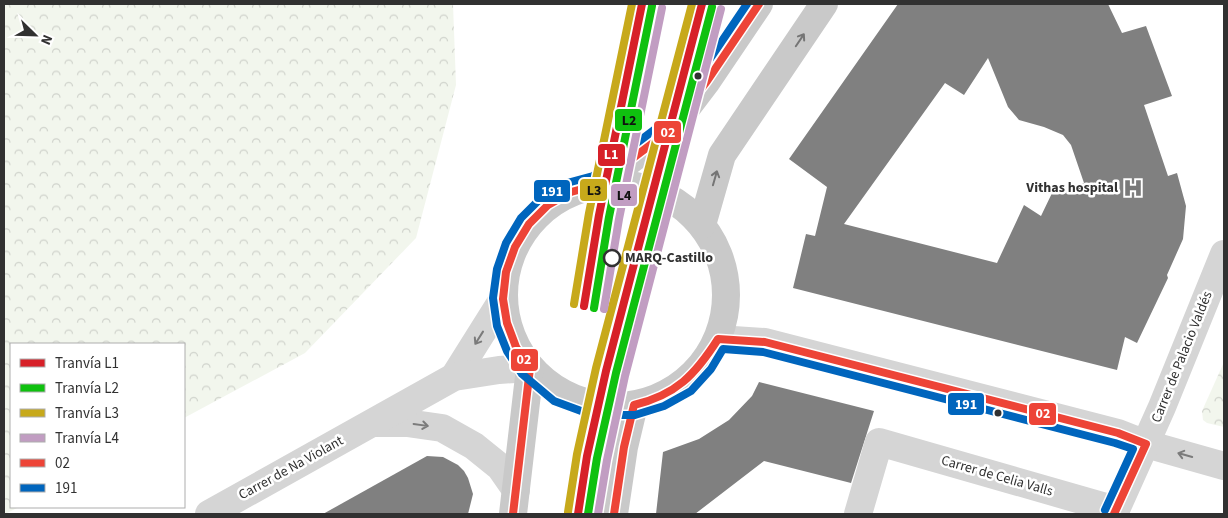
<svg xmlns="http://www.w3.org/2000/svg" width="1228" height="518" font-family="'Source Sans 3',sans-serif">
  <style>
    .forest { fill: url(#forest-crowns) }
    .building { fill: #808080; fill-rule: evenodd }
    .lines { fill: none; stroke-linecap: round; stroke-linejoin: round }
    .street { stroke: #d5d5d5; stroke-width: 28 }
    .primary { stroke: #c9c9c9; stroke-width: 28 }
    .bus-1-casing { stroke: #fff; stroke-width: 11 }
    .bus-2-casing { stroke: #fff; stroke-width: 11 }
    .bus-1 { stroke: #ed4437; stroke-width: 8 }
    .bus-2 { stroke: #0065bd; stroke-width: 8 }
    .tram-1-casing { stroke: #fff; stroke-width: 11 }
    .tram-2-casing { stroke: #fff; stroke-width: 11 }
    .tram-3-casing { stroke: #fff; stroke-width: 11 }
    .tram-4-casing { stroke: #fff; stroke-width: 11 }
    .tram-1 { stroke: #d72028; stroke-width: 8 }
    .tram-2 { stroke: #0fc10f; stroke-width: 8 }
    .tram-3 { stroke: #c7a91b; stroke-width: 8 }
    .tram-4 { stroke: #c19dc2; stroke-width: 8 }
    .oneway { stroke: #757575 }
    .oneway2 { stroke: #7b7b7b }
    .bus-dot { fill: #313131; stroke: #fff; stroke-width: 2 }
    .stop-dot { fill: #fff; stroke: #313131; stroke-width: 2.5 }
    .labels { text-anchor: middle; dominant-baseline: central; stroke-width: 5; stroke-linejoin: round; paint-order: stroke }
    .poi-label { font-size: 14px; font-weight: bold; fill: #313131; stroke: #fff; text-anchor: end }
    .stop-label { font-size: 14px; font-weight: bold; fill: #313131; stroke: #fff; text-anchor: start }
    .street-label { font-size: 14px; fill: #313131; stroke: #fff }
    .line-badge { stroke: #fff; stroke-width: 2 }
    .badge-label { font-size: 14px; text-anchor: middle; font-weight: bold; fill: #fff }
    .pale-badge-label { font-size: 14px; text-anchor: middle; font-weight: bold; fill: #111 }
  </style>
  <defs>
    <pattern id="forest-crowns" width="20" height="18" patternUnits="userSpaceOnUse" patternTransform="scale(1.25)"><rect width="20" height="18" fill="#f2f6ed"/><path d="M2 6a3 3 0 1 1 6 0M12 15a3 3 0 1 1 6 0" fill="none" stroke="#d0d3cc"/></pattern>
  </defs>
  <rect width="100%" height="100%" fill="#fff"/>
  <!-- forest -->
  <g class="forest">
    <polygon points="4,4 453,4 456,85 416,238 305,353 184,418 184,344 11,344 11,507 19,507 5,514 4,514"/>
    <polygon points="1224,362 1224,427 1207,423 1203,420 1202,411"/>
  </g>
  <!-- building -->
  <g class="building">
    <path d="M898,4H1108L1122,33L1146,26L1172,96L1144,105L1168,176L1177,173L1186,206L1183,239L1167,275L1168,278L1137,343L1125,337L1117,370L793,288L806,234L815,236L827,187L789,159ZM988,58L1008,107L1019,120L1044,127L1063,135L1071,145L1084,183L1053,191L1041,216L1024,205L997,263L844,224L945,83L964,95Z"/>
    <polygon points="759,382 874,411 851,483 764,461 695,514 656,514 663,452 699,439 729,420 752,396"/>
    <polygon points="427,456 443,457 458,465 464,471 468,478 473,494 468,514 323,514"/>
  </g>
  <g class="lines">
    <!-- street -->
    <g class="street">
      <polyline points="718,339 765,342 1118,433 1146,444 1224,466"/>
      <polyline points="454,377 503,299"/>
      <polyline points="373,423 407,423 442,428 474,446 500,467 516,490"/>
      <polyline points="209,514 454,377 499,370 530,368"/>
      <polyline points="858,514 879,442 1116,510"/>
      <polyline points="1114,514 1162,407 1224,254"/>
    </g>
    <!-- primary -->
    <g class="primary">
      <circle cx="615" cy="295" r="111"/>
      <polyline points="597,185 669,131 707,81 759,4"/>
      <polyline points="702,225 722,155 824,4"/>
      <polyline points="513,514 530,368"/>
      <polyline points="614,514 624,447 634,405"/>
    </g>
    <defs>
      <g id="bus-1">
        <polyline points="513,514 530,368 516,347 507,323 503,299 506,272 515,247 529,224 548,205 571,192 597,185 669,131 707,81 759,4"/>
        <path d="M614,514L624,447L634,405C676,395 695,375 718,339L765,342L1118,433L1146,444L1114,514"/>
      </g>
      <polyline id="bus-2" points="747,4 699,75 662,124 593,176 567,183 542,197 521,218 506,243 497,269 493,298 497,326 507,351 522,374 554,401 592,415 635,415 664,406 691,391 711,369 723,349 763,352 1115,443 1133,449 1105,510"/>
    </defs>
    <!-- bus-1 casing -->
    <use href="#bus-1" class="bus-1-casing"/>
    <!-- bus-2 casing -->
    <use href="#bus-2" class="bus-2-casing"/>
    <!-- bus-1 -->
    <use href="#bus-1" class="bus-1"/>
    <!-- bus-2 -->
    <use href="#bus-2" class="bus-2"/>
    <defs>
      <g id="tram-1">
        <polyline points="584,306 599,215 642,4"/>
        <polyline points="578,514 587,456 606,371 702,4"/>
      </g>
      <g id="tram-2">
        <polyline points="594,308 609,217 652,6"/>
        <polyline points="588,514 597,458 616,373 712,7"/>
      </g>
      <g id="tram-3">
        <polyline points="574,304 589,213 632,4"/>
        <polyline points="568,512 577,454 596,368 692,4"/>
      </g>
      <g id="tram-4">
        <polyline points="604,309 619,219 662,8"/>
        <polyline points="598,514 607,460 625,376 721,9"/>
      </g>
    </defs>
    <!-- tram-1 casing -->
    <use href="#tram-1" class="tram-1-casing"/>
    <!-- tram-2 casing -->
    <use href="#tram-2" class="tram-2-casing"/>
    <!-- tram-3 casing -->
    <use href="#tram-3" class="tram-3-casing"/>
    <!-- tram-4 casing -->
    <use href="#tram-4" class="tram-4-casing"/>
    <!-- tram-1 -->
    <use href="#tram-1" class="tram-1"/>
    <!-- tram-2 -->
    <use href="#tram-2" class="tram-2"/>
    <!-- tram-3 -->
    <use href="#tram-3" class="tram-3"/>
    <!-- tram-4 -->
    <use href="#tram-4" class="tram-4"/>
  </g>
  <!-- one-way arrows -->
  <defs><path id="oneway-shaft" d="M-6 0H5M1.5-3L5.5 0L1.5 3" fill="none" stroke-width="1.6" stroke-linecap="round" stroke-linejoin="round" transform="scale(1.25)"/></defs>
  <g class="oneway">
    <use href="#oneway-shaft" transform="translate(800 40) rotate(-56)"/>
    <use href="#oneway-shaft" transform="translate(715 178) rotate(-74)"/>
  </g>
  <g class="oneway2">
    <use href="#oneway-shaft" transform="translate(479 338) rotate(122)"/>
    <use href="#oneway-shaft" transform="translate(421 425) rotate(8)"/>
    <use href="#oneway-shaft" transform="translate(1185 455) rotate(-164)"/>
  </g>
  <!-- icons -->
  <defs>
    <symbol id="hospital-bare" viewBox="-9 -9 18 18"><path d="M-5-5h3v3.5h4V-5h3V5h-3V1.5h-4V5h-3Z" fill="#797979" stroke="#fff" stroke-width="2.5" paint-order="stroke"/></symbol>
  </defs>
  <g fill-rule="evenodd">
    <use href="#hospital-bare" x="1119" y="174" width="28" height="28"/>
  </g>
  <!-- markers -->
  <g class="bus-dot">
    <circle cx="698" cy="76" r="4.5"/>
    <circle cx="998" cy="413" r="4.5"/>
  </g>
  <circle class="stop-dot" cx="612" cy="258" r="8"/>
  <g class="labels">
    <!-- poi labels -->
    <g class="poi-label">
      <text x="1118" y="188">Vithas hospital</text>
    </g>
    <!-- stop labels -->
    <g class="stop-label">
      <text x="625" y="258">MARQ-Castillo</text>
    </g>
    <!-- street labels -->
    <g class="street-label">
      <text transform="translate(1182 357) rotate(-68)">Carrer de Palacio Valdés</text>
      <text transform="translate(291 468) rotate(-29)">Carrer de Na Violant</text>
      <text transform="translate(997 476) rotate(16)">Carrer de Celia Valls</text>
    </g>
  </g>
  <g class="line-badge">
    <rect x="614" y="108" width="29" height="24" rx="5" fill="#0fc10f"/>
    <rect x="653" y="120" width="29" height="24" rx="5" fill="#ed4437"/>
    <rect x="597" y="143" width="29" height="24" rx="5" fill="#d72028"/>
    <rect x="579" y="178" width="29" height="24" rx="5" fill="#c7a91b"/>
    <rect x="533" y="179" width="38" height="24" rx="5" fill="#0065bd"/>
    <rect x="610" y="183" width="28" height="24" rx="5" fill="#c19dc2"/>
    <rect x="510" y="348" width="29" height="24" rx="5" fill="#ed4437"/>
    <rect x="947" y="392" width="38" height="24" rx="5" fill="#0065bd"/>
    <rect x="1028" y="402" width="29" height="24" rx="5" fill="#ed4437"/>
  </g>
  <g class="badge-label">
    <text x="668" y="137">02</text>
    <text x="611" y="159">L1</text>
    <text x="552" y="196">191</text>
    <text x="524" y="364">02</text>
    <text x="966" y="409">191</text>
    <text x="1043" y="418">02</text>
  </g>
  <g class="pale-badge-label">
    <text x="629" y="125">L2</text>
    <text x="594" y="195">L3</text>
    <text x="624" y="200">L4</text>
  </g>
  <!-- border -->
  <rect width="1228" height="518" fill="none" stroke="#313131" stroke-width="10"/>
  <!-- legend -->
  <rect x="10" y="343" width="175" height="165" fill="#ffffff" stroke="#adadad"/>
  <rect x="20" y="359" width="25" height="8" fill="#d72028" stroke="#adadad"/>
  <text x="55" y="368" font-size="15" fill="#313131">Tranvía L1</text>
  <rect x="20" y="384" width="25" height="8" fill="#0fc10f" stroke="#adadad"/>
  <text x="55" y="393" font-size="15" fill="#313131">Tranvía L2</text>
  <rect x="20" y="409" width="25" height="8" fill="#c7a91b" stroke="#adadad"/>
  <text x="55" y="418" font-size="15" fill="#313131">Tranvía L3</text>
  <rect x="20" y="434" width="25" height="8" fill="#c19dc2" stroke="#adadad"/>
  <text x="55" y="443" font-size="15" fill="#313131">Tranvía L4</text>
  <rect x="20" y="459" width="25" height="8" fill="#ed4437" stroke="#adadad"/>
  <text x="55" y="468" font-size="15" fill="#313131">02</text>
  <rect x="20" y="484" width="25" height="8" fill="#0065bd" stroke="#adadad"/>
  <text x="55" y="493" font-size="15" fill="#313131">191</text>
  <!-- north arrow -->
  <g transform="translate(35 35) rotate(113)" stroke="#ffffff" stroke-width="4" paint-order="stroke">
  <path d="M0-4L9 19L0 12L-9 19Z" fill="#313131"/>
  <text y="-8" font-size="14" font-weight="bold" text-anchor="middle" fill="#313131">N</text>
  </g>
</svg>
